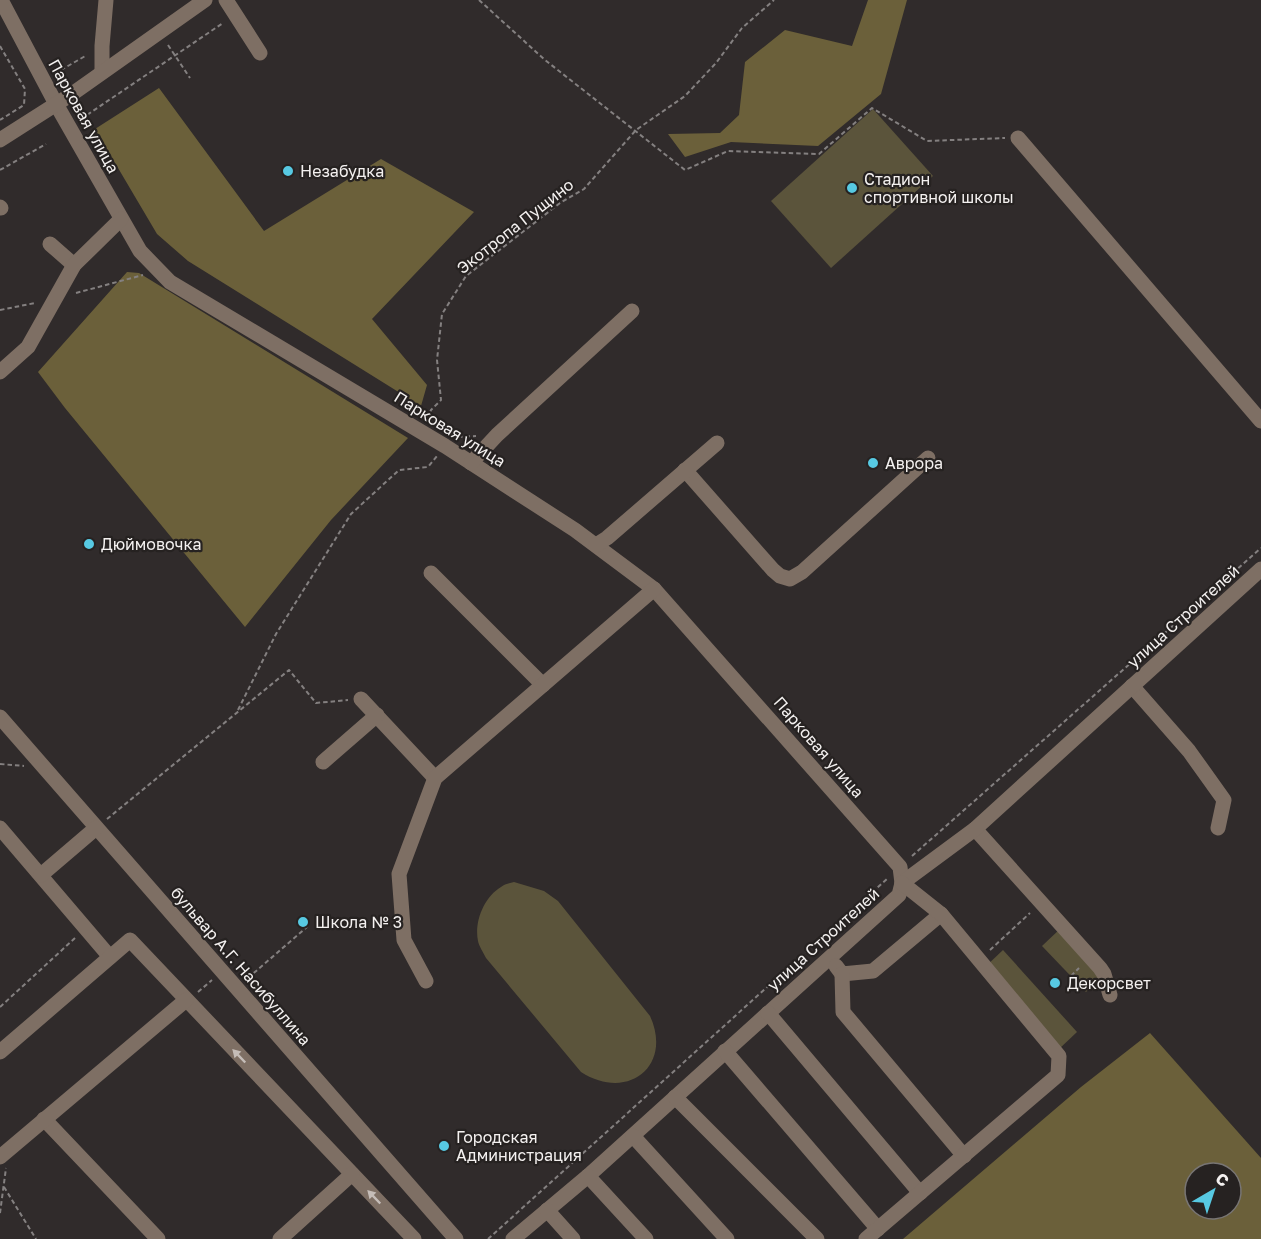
<svg xmlns="http://www.w3.org/2000/svg" width="1261" height="1239" font-family="'Golos Text',sans-serif">
  <style>
    .green { fill: #5b543b }
    .forest { fill: #6b603a; fill-rule: evenodd }
    .lines { fill: none; stroke-linecap: round; stroke-linejoin: round }
    .path { stroke: #848080; stroke-width: 2; stroke-dasharray: 4.5 3; stroke-linecap: butt }
    .minor { stroke: #7e6f64; stroke-width: 15 }
    .oneway { fill: #c5bdb8 }
    .poi-dot { fill: #57c9e2; stroke: #262221; stroke-width: 2 }
    .labels { text-anchor: middle; dominant-baseline: central; stroke-width: 4.5; stroke-linejoin: round; paint-order: stroke }
    .street-label { font-size: 16px; fill: #f4f1f0; stroke: #262221 }
    .poi-label { font-size: 16px; fill: #f4f1f0; stroke: #262221; text-anchor: start }
  </style>
  <rect width="100%" height="100%" fill="#302b2b"/>
  <!-- green -->
  <g class="green">
    <polygon points="873,109 933,176 831,268 771,201"/>
    <path d="M514,882L544,891L558,901L650,1016C673,1066 628,1102 581,1072L486,958C483,952 479,946 478,941C474,922 484,897 501,887C504,884 510,883 514,882Z"/>
    <polygon points="1061,928 1104,974 1086,992 1042,946"/>
    <polygon points="1003,950 1077,1032 1058,1050 984,968"/>
  </g>
  <!-- forest -->
  <g class="forest">
    <polygon points="868,0 907,0 881,94 818,146 731,142 685,157 668,134 720,133 739,115 745,62 785,30 852,46"/>
    <polygon points="159,88 264,231 381,159 474,212 372,319 427,385 421,406 188,261 157,234 95,129"/>
    <polygon points="127,272 139,273 408,438 331,520 245,627 65,408 38,372"/>
    <path d="M1150,1033L1261,1158V1239H903L1081,1087ZM1195,1173H1231V1209H1195Z"/>
  </g>
  <g class="lines">
    <!-- path -->
    <g class="path">
      <polyline points="479,0 545,60 685,170 728,151 819,154 872,108 927,141 1005,138"/>
      <polyline points="168,45 190,78"/>
      <polyline points="0,46 25,89 24,105 0,120"/>
      <polyline points="61,70 87,55"/>
      <polyline points="81,119 223,23"/>
      <polyline points="0,170 46,144"/>
      <polyline points="76,293 143,275"/>
      <polyline points="0,310 35,303"/>
      <polyline points="427,419 431,410 441,400 437,360 442,314 466,276 560,203 584,189 636,130 685,96 716,63 742,28 774,0"/>
      <polyline points="458,437 476,436"/>
      <polyline points="238,710 276,634 351,514 399,470 428,467 437,456"/>
      <polyline points="0,764 24,766"/>
      <polyline points="107,819 289,670 316,703 348,700"/>
      <polyline points="912,856 1261,548"/>
      <polyline points="990,950 1030,913"/>
      <polyline points="1071,976 1079,968"/>
      <polyline points="248,978 307,927"/>
      <polyline points="198,992 212,980"/>
      <polyline points="0,1007 75,938"/>
      <polyline points="4,1187 36,1239"/>
      <polyline points="0,1213 6,1168"/>
      <polyline points="488,1239 888,878"/>
    </g>
    <!-- minor -->
    <g class="minor">
      <polyline points="1,0 56,104 140,251 170,282 445,446 575,530 654,589 900,867 902,883 899,895 588,1176 513,1239"/>
      <polyline points="226,0 260,53"/>
      <polyline points="102,72 102,46 106,0"/>
      <polyline points="1018,138 1261,421"/>
      <polyline points="0,140 72,94 205,0"/>
      <polyline points="0,207 1,208"/>
      <polyline points="50,244 74,265"/>
      <polyline points="0,372 28,347 74,265 121,219"/>
      <polyline points="471,463 497,435 632,311"/>
      <polyline points="685,470 773,570 780,576 790,579 802,572 928,458"/>
      <polyline points="596,545 607,538 717,443"/>
      <polyline points="431,573 543,685"/>
      <polyline points="1132,686 1189,751 1224,800 1218,828"/>
      <polyline points="361,699 435,778"/>
      <polyline points="0,717 456,1239"/>
      <polyline points="323,762 377,715"/>
      <polyline points="0,828 110,957"/>
      <polyline points="975,829 1100,968 1104,974 1110,995"/>
      <polyline points="41,875 96,828"/>
      <polyline points="902,883 975,829 1261,569"/>
      <polyline points="836,966 842,974 873,971 941,914"/>
      <polyline points="842,974 843,1012 964,1156"/>
      <polyline points="426,981 404,940 399,874 435,778 654,589"/>
      <polyline points="768,1013 920,1193"/>
      <polyline points="725,1051 878,1229"/>
      <polyline points="0,1052 130,940 414,1239"/>
      <polyline points="675,1097 817,1239"/>
      <polyline points="44,1119 158,1239"/>
      <polyline points="633,1136 727,1239"/>
      <polyline points="0,1157 186,1000"/>
      <polyline points="588,1176 646,1239"/>
      <polyline points="547,1210 573,1239"/>
      <polyline points="280,1239 352,1174"/>
      <polyline points="866,1239 1058,1075 1059,1056 941,914 902,883"/>
    </g>
  </g>
  <!-- one-way arrows -->
  <defs><path id="oneway-solid" d="M-6-.8H1V-3.2L6.5 0L1 3.2V.8H-6Z" transform="scale(1.5)"/></defs>
  <g class="oneway">
    <use href="#oneway-solid" transform="translate(239 1056) rotate(-134)"/>
    <use href="#oneway-solid" transform="translate(374 1197) rotate(-134)"/>
  </g>
  <!-- markers -->
  <g class="poi-dot">
    <circle cx="288" cy="171" r="6"/>
    <circle cx="852" cy="188" r="6"/>
    <circle cx="873" cy="463" r="6"/>
    <circle cx="89" cy="544" r="6"/>
    <circle cx="303" cy="922" r="6"/>
    <circle cx="1055" cy="983" r="6"/>
    <circle cx="444" cy="1146" r="6"/>
  </g>
  <g class="labels">
    <!-- street labels -->
    <g class="street-label">
      <text transform="translate(84 116) rotate(61)">Парковая улица</text>
      <text transform="translate(515 226) rotate(-38)">Экотропа Пущино</text>
      <text transform="translate(450 429) rotate(32)">Парковая улица</text>
      <text transform="translate(1183 616) rotate(-42)">улица Строителей</text>
      <text transform="translate(819 747) rotate(49)">Парковая улица</text>
      <text transform="translate(823 939) rotate(-42)">улица Строителей</text>
      <text transform="translate(241 966) rotate(49)">бульвар А.Г. Насибуллина</text>
    </g>
    <!-- poi labels -->
    <g class="poi-label">
      <text x="300" y="171">Незабудка</text>
      <text x="864" y="179">Стадион<tspan x="864" dy="18">спортивной школы</tspan></text>
      <text x="885" y="463">Аврора</text>
      <text x="101" y="544">Дюймовочка</text>
      <text x="315" y="922">Школа № 3</text>
      <text x="1067" y="983">Декорсвет</text>
      <text x="456" y="1137">Городская<tspan x="456" dy="18">Администрация</tspan></text>
    </g>
  </g>
  <!-- north arrow -->
  <g transform="translate(1213 1191) rotate(39)"><circle r="28" fill="#262221" stroke="#787574" stroke-width="1.5"/>
  <path d="M0-4.5L10 22L0 15L-10 22Z" fill="#57c9e2"/>
  <text y="-9" font-size="16" font-weight="bold" text-anchor="middle" fill="#f4f1f0">С</text>
  </g>
</svg>
